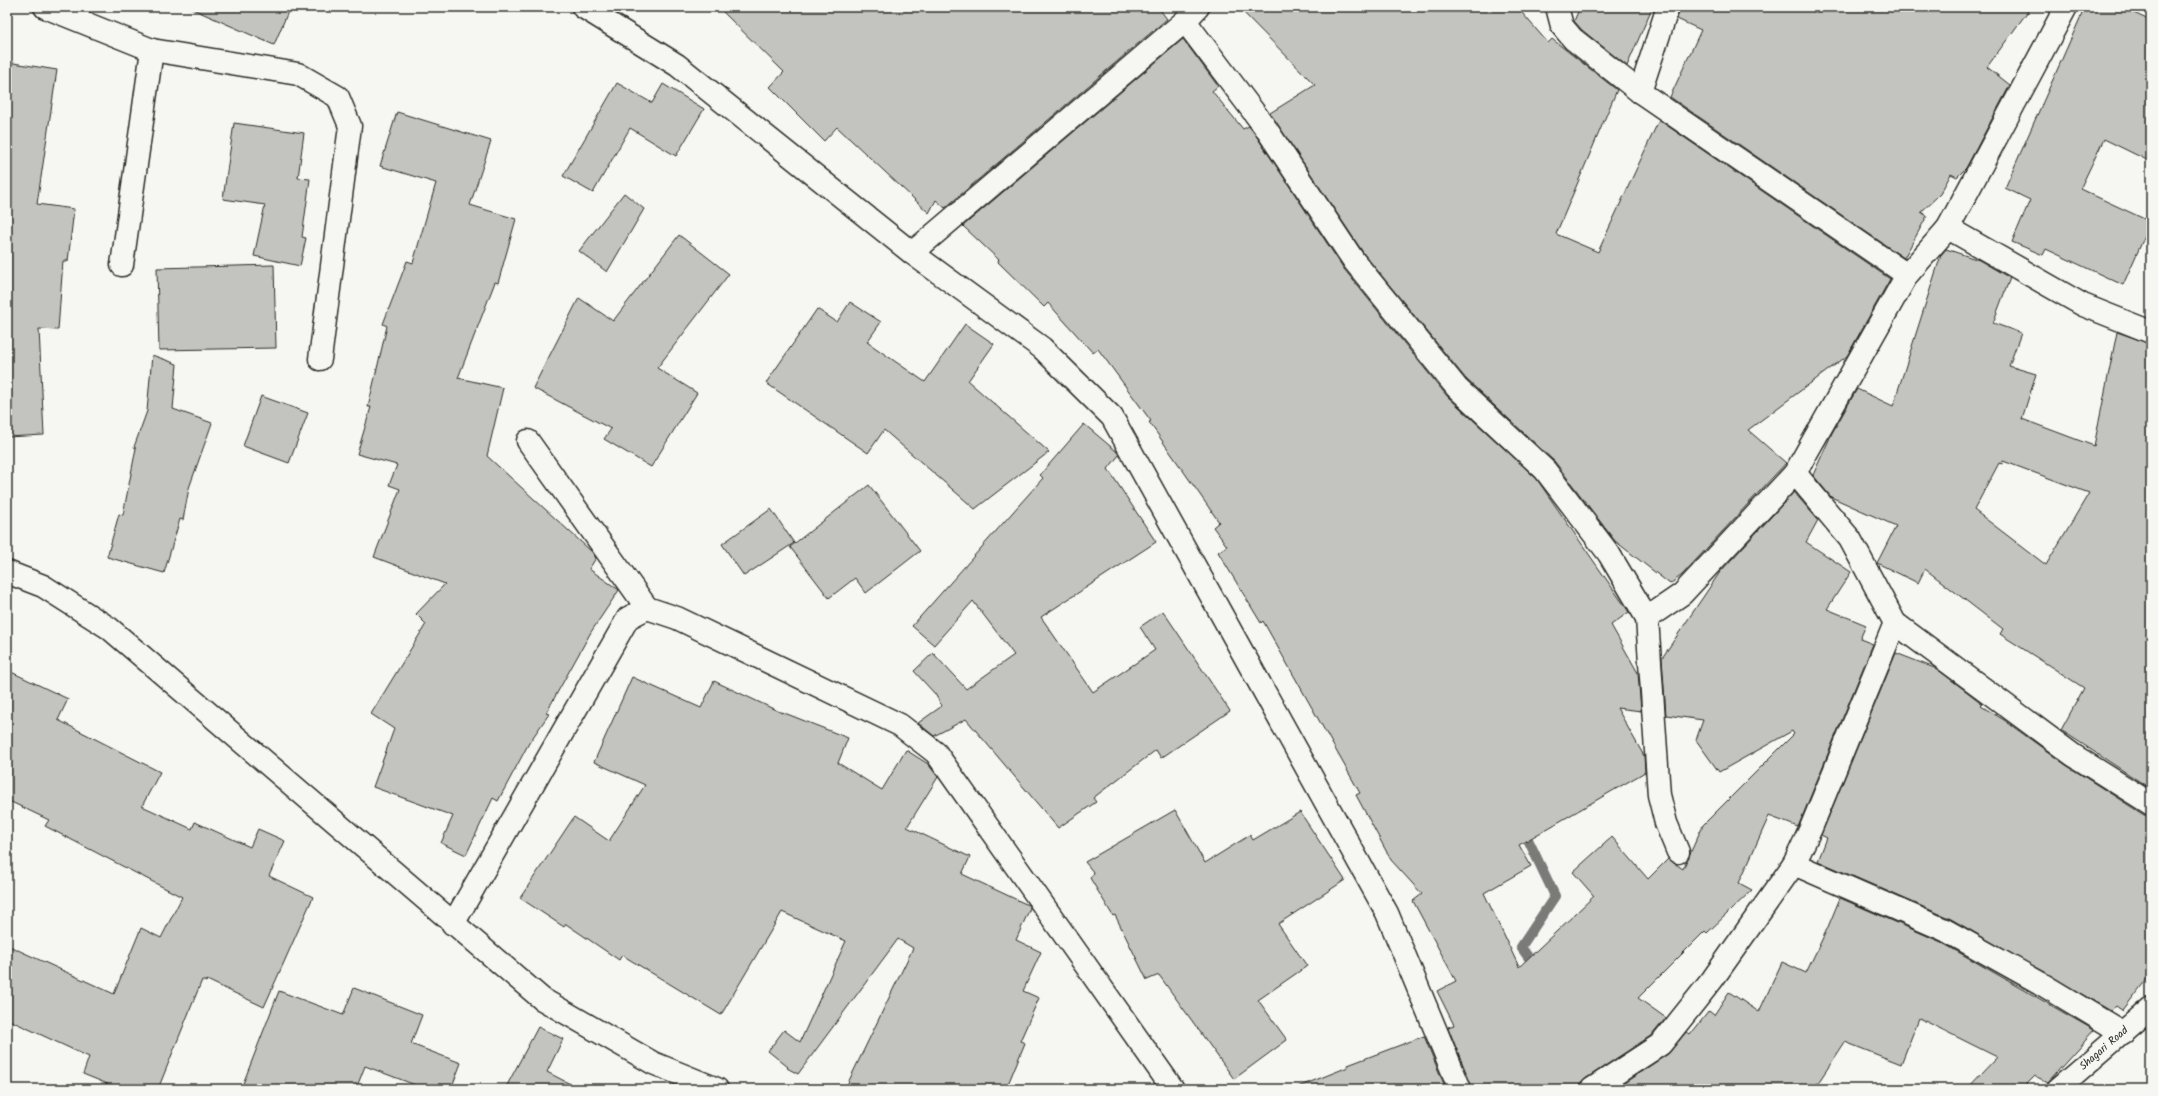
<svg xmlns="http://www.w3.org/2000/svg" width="2158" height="1096" font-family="Kalam,sans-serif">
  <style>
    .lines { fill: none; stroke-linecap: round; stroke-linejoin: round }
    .stream { stroke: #7a7a78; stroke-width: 10 }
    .building { fill: #c3c3c0; stroke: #2b2b2b; fill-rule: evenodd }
    .minor-casing { stroke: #2b2b2b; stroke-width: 25 }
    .tertiary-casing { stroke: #2b2b2b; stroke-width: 25 }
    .minor { stroke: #f6f6f2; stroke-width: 22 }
    .tertiary { stroke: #f6f6f2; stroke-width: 22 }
    .labels { text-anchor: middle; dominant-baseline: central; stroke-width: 4; stroke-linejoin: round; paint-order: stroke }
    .street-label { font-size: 11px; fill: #2b2b2b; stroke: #f6f6f2 }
  </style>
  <rect width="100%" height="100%" fill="#f6f6f2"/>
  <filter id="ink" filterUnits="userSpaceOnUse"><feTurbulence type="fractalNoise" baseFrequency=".025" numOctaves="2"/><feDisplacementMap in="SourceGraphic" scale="8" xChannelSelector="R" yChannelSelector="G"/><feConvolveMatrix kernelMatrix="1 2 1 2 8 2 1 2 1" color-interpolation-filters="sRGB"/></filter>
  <g filter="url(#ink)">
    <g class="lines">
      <!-- stream -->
      <g class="stream">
        <polyline points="1523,829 1555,896 1521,947 1536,968"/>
        <polyline points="1611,1047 1659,1083 1661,1089"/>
      </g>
    </g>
    <!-- building -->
    <g class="building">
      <polygon points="188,7 290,7 274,45"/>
      <polygon points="718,7 1158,7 1167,19 945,208 936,200 929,213 837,127 824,141 770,87 784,72"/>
      <polygon points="1238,7 1517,7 1548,43 1552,39 1617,90 1556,234 1598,252 1659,120 1890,279 1847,356 1748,430 1786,463 1682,575 1670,584 1615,541 1555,462 1466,379 1364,254 1270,113 1315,85"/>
      <polygon points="1580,7 1655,7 1652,8 1627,66 1582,30 1574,21"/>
      <polygon points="1680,7 2031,7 1987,67 2010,85 1966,168 1957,177 1951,174 1940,194 1921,212 1927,216 1904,258 1670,97 1701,30 1677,19"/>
      <polygon points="2085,7 2121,7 2151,21 2151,162 2104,139 2080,189 2151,222 2123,285 2046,249 2043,255 2012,242 2030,200 2005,188"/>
      <polygon points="1183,39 1218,86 1212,91 1243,129 1249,126 1255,134 1344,269 1447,396 1536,478 1629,612 1611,625 1638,673 1641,711 1617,708 1644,756 1645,772 1519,845 1531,866 1484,893 1519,967 1594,896 1573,872 1612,837 1648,879 1668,859 1683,869 1703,825 1794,734 1792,731 1719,772 1696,740 1703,720 1666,715 1662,658 1720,572 1794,492 1818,520 1806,542 1851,572 1827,609 1866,625 1860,639 1873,644 1798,827 1769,816 1739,883 1752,890 1707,933 1705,931 1638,998 1666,1018 1652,1035 1585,1079 1581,1083 1580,1089 1472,1089 1448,1027 1454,1025 1437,991 1456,981 1413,901 1422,894 1391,860 1356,795 1360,793 1263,621 1261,623 1218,552 1227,546 1213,527 1219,522 1149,422 1151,421 1098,349 1093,353 1048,303 1044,307 998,262 999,260 963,226"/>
      <polygon points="7,62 57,70 37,204 74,209 68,261 63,261 58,330 39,329 44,435 7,437"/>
      <polygon points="617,83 652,103 663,84 704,109 676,156 630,128 593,193 563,176"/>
      <polygon points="397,112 491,141 470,205 516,219 498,283 495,282 458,378 503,388 487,456 592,552 596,558 589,569 619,590 591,632 546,713 549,714 529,743 498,801 493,798 466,855 441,843 453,816 373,787 394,729 371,714 426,624 416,614 445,584 374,557 400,489 389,485 397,465 357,454 371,407 368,407 387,326 383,324 407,261 413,263 436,183 380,166"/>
      <polygon points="234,123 304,133 298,178 310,179 302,237 306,238 300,266 254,256 265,205 223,199"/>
      <polygon points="624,193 644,209 607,272 579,251"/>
      <polygon points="679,235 729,274 657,368 697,393 651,467 604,439 611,429 533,388 579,298 613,321"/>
      <path d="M1946,249L1979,260L2010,278L1993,323L2021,333L2009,366L2036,374L2022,419L2094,446L2117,332L2151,344V789L2061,730L2084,688L2000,634L2003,629L1925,569L1918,583L1877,563L1896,526L1831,497L1813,475L1832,433L1857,389L1893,406L1941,255ZM2003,461L2089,493L2046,565L1974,510L1999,463L2002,464Z"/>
      <polygon points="274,265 276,348 159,350 157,268"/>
      <polygon points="850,302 881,322 867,342 925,382 965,324 994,344 968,381 1049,452 975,509 884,430 868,453 766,383 817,309 837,322"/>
      <polygon points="152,355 177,364 173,409 212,423 189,488 183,520 180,519 164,573 107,557 119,514 123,515 136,448 134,447 147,411"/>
      <polygon points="261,396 308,413 289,463 243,446"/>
      <polygon points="1084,424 1116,451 1119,455 1108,469 1156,542 1041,617 1093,692 1155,650 1140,627 1163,611 1230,711 1161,758 1156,750 1093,798 1096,802 1058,828 966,719 934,736 918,723 942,706 935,694 914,671 933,653 966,689 1014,655 973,601 934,645 912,626 1043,478 1040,475"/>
      <polygon points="869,485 920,551 866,593 855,578 829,598 790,547"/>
      <polygon points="771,509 794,543 744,576 722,544"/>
      <polygon points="1896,653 1937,669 1983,704 1981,706 2004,720 2066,765 2144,815 2151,816 2151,975 2123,1011 2116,1006 2111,1011 1951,919 1818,861 1827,838 1821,835"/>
      <polygon points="7,670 68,699 58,720 160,772 142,806 192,829 195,822 250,847 258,829 285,841 269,876 313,897 264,1007 207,980 206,982 202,980 158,1089 120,1089 83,1074 89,1057 7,1019 7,945 114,994 141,928 161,938 182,897 45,826 49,820 7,800"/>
      <polygon points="632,677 701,708 714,681 782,713 782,712 848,738 838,763 882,790 906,750 928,764 938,777 907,827 970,857 962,874 1028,905 1030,908 1016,940 1041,952 1023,991 1039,998 1020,1041 1025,1043 1006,1089 845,1089 913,948 898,939 798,1074 787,1068 788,1067 768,1051 784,1030 800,1042 846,941 782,912 721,1015 622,955 619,960 566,924 564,927 520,898 574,817 609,841 645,785 594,762"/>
      <polygon points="1175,810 1205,863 1250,835 1253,840 1300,812 1345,880 1278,924 1307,966 1258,1000 1287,1040 1234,1079 1159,975 1147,980 1115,915 1113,916 1090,878 1094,873 1085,862"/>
      <polygon points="1840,898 1939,941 2094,1030 2047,1082 2035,1076 2022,1089 1967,1089 1997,1057 1919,1018 1901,1064 1845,1042 1814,1089 1615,1089 1668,1054 1686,1032 1690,1035 1709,1011 1714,1015 1729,992 1759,1012 1782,962 1806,973 1828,927"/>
      <polygon points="354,988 422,1015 411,1044 461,1063 451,1089 426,1089 365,1066 356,1089 241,1089 279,991 343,1015"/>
      <polygon points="538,1027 563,1039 547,1072 580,1089 505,1089"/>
      <polygon points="1424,1036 1446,1089 1298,1089 1298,1087 1348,1067 1348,1065"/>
    </g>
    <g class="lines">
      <defs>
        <g id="minor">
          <polyline points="45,7 152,50 298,74 338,97 350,126 320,359"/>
          <polyline points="583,7 677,65 912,253 1042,348 1112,417 1387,913 1460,1089"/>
          <polyline points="1557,7 1562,26 1573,39 1640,92 1907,275"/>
          <polyline points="1185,21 1265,127 1354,261 1457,388 1545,470 1609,554 1647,618 1659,795 1666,823 1678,852"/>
          <polyline points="1640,92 1668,7"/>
          <polyline points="1948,228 2083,305 2151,332"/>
          <polyline points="912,253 1185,21 1198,7"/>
          <polyline points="122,265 152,50"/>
          <polyline points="528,441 647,608"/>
          <polyline points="1795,473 1850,539 1895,623 2073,755 2151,804"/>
          <polyline points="7,572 43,586 109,628 542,999 653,1063 717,1089"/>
          <polyline points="1647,618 1682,594 1795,473 1907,275 1948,228 2066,7"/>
          <polyline points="1794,864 1945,930 2040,983 2123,1033"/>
          <polyline points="453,924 628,618 647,608 677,618 900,725 936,753 1173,1089"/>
          <polyline points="1592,1089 1661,1044 1712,980 1794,864 1811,828 1895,623"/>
        </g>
        <g id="tertiary">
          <path id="s1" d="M2057,1089L2151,1008"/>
        </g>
      </defs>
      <!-- minor casing -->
      <use href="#minor" class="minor-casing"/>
      <!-- tertiary casing -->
      <use href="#tertiary" class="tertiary-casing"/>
      <!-- minor -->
      <use href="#minor" class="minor"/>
      <!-- tertiary -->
      <use href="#tertiary" class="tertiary"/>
    </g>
  </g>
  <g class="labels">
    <!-- street labels -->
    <g class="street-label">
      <text stroke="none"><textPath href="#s1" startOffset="62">Shagari Road</textPath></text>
    </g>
  </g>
  <!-- margin -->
  <rect width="2158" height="1096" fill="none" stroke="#f6f6f2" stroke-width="24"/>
  <rect x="12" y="12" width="2134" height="1072" fill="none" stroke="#2b2b2b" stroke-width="1.5" filter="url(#ink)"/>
</svg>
